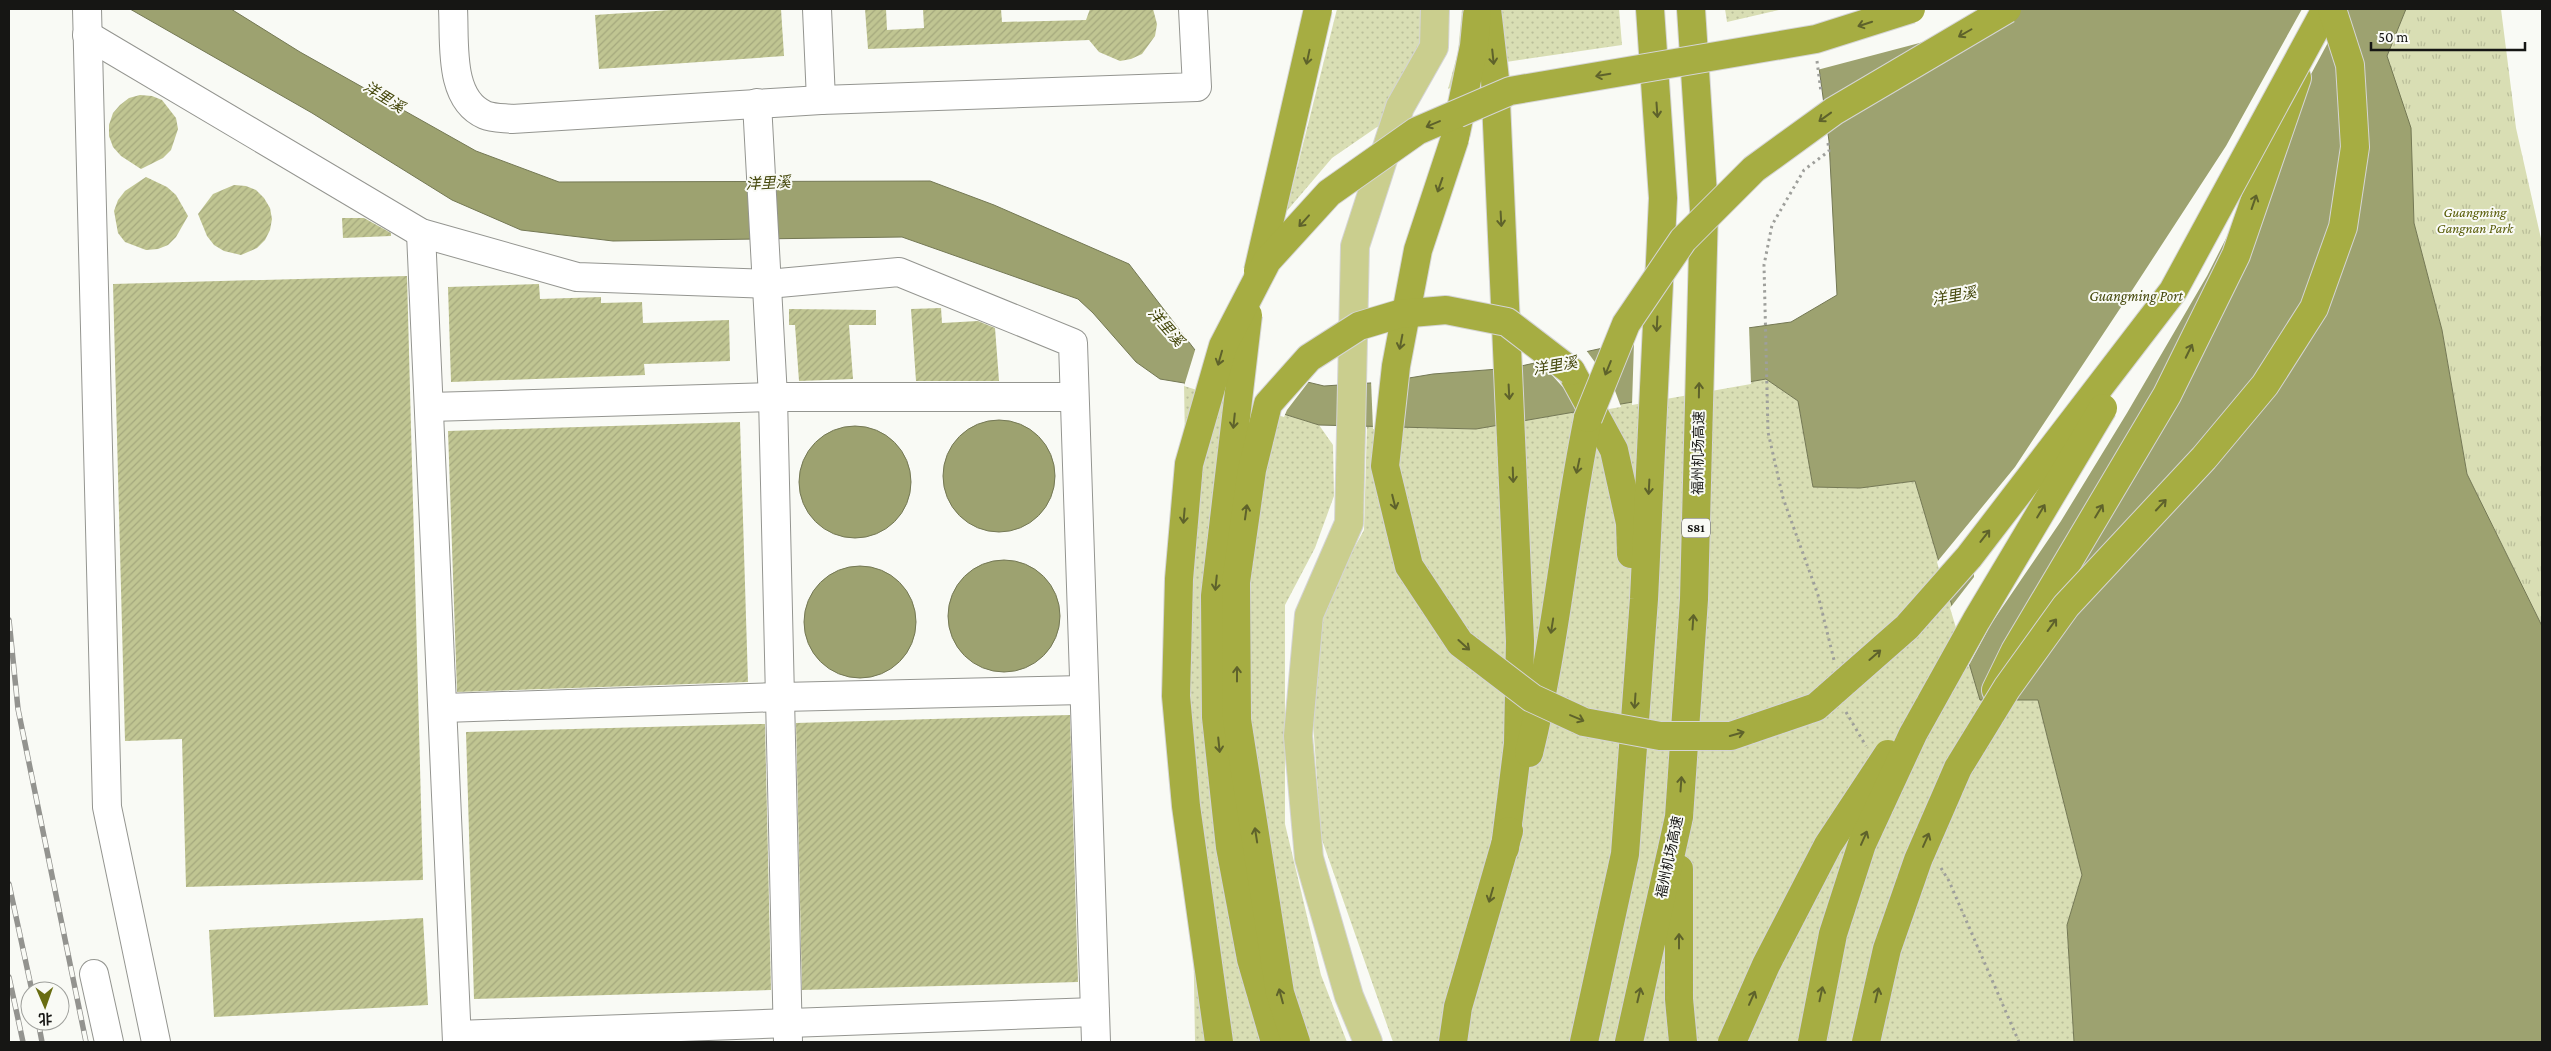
<svg xmlns="http://www.w3.org/2000/svg" width="2551" height="1051" font-family="'Crimson Pro','Noto Sans SC',serif">
  <style>
    .grass { fill: url(#grass-dots) }
    .park { fill: url(#park-tufts) }
    .water { fill: #9da270; stroke: #747854 }
    .pier { fill: #f9faf5 }
    .building { fill: url(#building-hatch) }
    .lines { fill: none; stroke-linecap: round; stroke-linejoin: round }
    .minor-casing { stroke: #949590; stroke-width: 30 }
    .major-casing { stroke: #d5d5d5; stroke-width: 30 }
    .highway-casing { stroke: #d5d5d5; stroke-width: 30 }
    .path { stroke: #9e9f9b; stroke-width: 3; stroke-dasharray: 2.5 4; stroke-linecap: butt }
    .minor { stroke: #fff; stroke-width: 28 }
    .major { stroke: #cace8e; stroke-width: 28 }
    .highway { stroke: #a6ad42; stroke-width: 28 }
    .rail-casing { stroke: #93938f; stroke-width: 5.5 }
    .rail { stroke: #f9faf5; stroke-width: 4; stroke-dasharray: 11; stroke-linecap: butt }
    .highway-bridge-casing { stroke: #d5d5d5; stroke-width: 30; stroke-linecap: butt }
    .highway-bridge { stroke: #a6ad42; stroke-width: 28 }
    .oneway { stroke: #5e622b }
    .labels { text-anchor: middle; dominant-baseline: central; stroke-width: 4; stroke-linejoin: round; paint-order: stroke }
    .shield { fill: #f9faf5; stroke: #5a5a58; stroke-width: 1 }
    .shield-label { font-size: 12px; font-weight: bold; fill: #161614 }
    .park-label { font-size: 14px; font-style: italic; fill: #585c07; stroke: #f9faf5 }
    .street-label { font-size: 14px; fill: #161614; stroke: #f9faf5 }
    .water-label { font-size: 15px; font-style: italic; fill: #45480c; stroke: #f9faf5 }
  </style>
  <defs>
    <pattern id="grass-dots" width="8" height="8" patternUnits="userSpaceOnUse" patternTransform="scale(1.25)"><rect width="8" height="8" fill="#d9deb4"/><path d="M2 2h.1M6 6h.1" fill="none" stroke="#babe9a" stroke-width="1.8" stroke-linecap="round"/></pattern>
    <pattern id="park-tufts" width="24" height="20" patternUnits="userSpaceOnUse" patternTransform="scale(1.25)"><rect width="24" height="20" fill="#d9deb4"/><path d="M3 7l-1-3M5 7V3M7 7l1-3M15 17l-1-3M17 17v-4M19 17l1-3" fill="none" stroke="#babe9a"/></pattern>
    <pattern id="building-hatch" width="6" height="6" patternUnits="userSpaceOnUse" patternTransform="scale(1.25)"><rect width="6" height="6" fill="#c0c592"/><path d="M-1 1l2-2M0 6l6-6M5 7l2-2" fill="none" stroke="#a4a87d"/></pattern>
  </defs>
  <rect width="100%" height="100%" fill="#f9faf5"/>
  <!-- grass -->
  <g class="grass">
    <polygon points="1337,9 1423,9 1421,52 1393,116 1332,158 1286,212"/>
    <polygon points="1462,9 1619,9 1622,45 1506,62 1448,89 1458,52"/>
    <polygon points="1725,9 1783,9 1727,22"/>
    <polygon points="1766,379 1798,401 1813,487 1860,488 1915,481 1980,699 2038,700 2082,875 2067,925 2074,1042 1393,1042 1321,837 1310,678 1324,603 1364,530 1367,426 1476,429"/>
    <polygon points="1184,383 1319,425 1333,445 1334,496 1315,548 1285,605 1285,824 1321,975 1347,1042 1195,1042"/>
  </g>
  <!-- park -->
  <polygon class="park" points="2406,9 2501,9 2516,128 2542,243 2542,626 2467,474 2442,330 2414,223 2412,187 2387,56"/>
  <!-- water -->
  <g class="water">
    <polygon points="130,9 231,9 300,52 476,151 559,182 930,181 994,205 1129,264 1195,350 1208,358 1324,386 1385,382 1433,374 1512,368 1603,348 1791,322 1837,295 1829,141 1811,9 2406,9 2387,56 2411,128 2414,223 2442,330 2467,474 2542,626 2542,1042 2074,1042 2067,925 2082,875 2038,700 1980,700 1915,481 1860,488 1813,487 1798,401 1766,379 1476,429 1319,425 1184,383 1160,379 1136,362 1093,313 1078,299 902,237 613,241 521,230 452,200 312,113"/>
    <circle cx="999" cy="476" r="56"/>
    <circle cx="855" cy="482" r="56"/>
    <circle cx="1004" cy="616" r="56"/>
    <circle cx="860" cy="622" r="56"/>
  </g>
  <!-- pier -->
  <g class="pier">
    <polygon points="1808,9 2007,9 1965,31 1817,70"/>
    <polygon points="2302,9 2346,9 2280,132 2207,276 2127,413 2061,521 1991,624 1968,667 1950,608 1974,577 1974,568 1947,597 1937,562 2015,467 2131,292 2226,146"/>
    <polygon points="1749,325 1751,384 1632,405 1634,341"/>
    <polygon points="1196,347 1209,356 1310,380 1287,410 1284,417 1184,386"/>
    <polygon points="1586,350 1614,388 1621,407 1578,414 1571,396 1538,360"/>
    <polygon points="1384,379 1396,429 1373,429 1371,380"/>
  </g>
  <!-- building -->
  <g class="building">
    <polygon points="686,9 781,9 784,56 599,69 595,15"/>
    <polygon points="865,9 886,9 887,30 924,28 923,9 1001,9 1002,22 1086,20 1090,9 1153,9 1157,24 1155,36 1142,54 1131,59 1120,61 1099,52 1089,40 868,49"/>
    <polygon points="140,95 152,96 162,100 176,118 178,129 171,150 163,158 141,169 121,156 113,147 109,136 109,125 113,113 120,105 129,98"/>
    <polygon points="146,177 167,187 176,195 188,216 176,237 168,245 158,249 146,250 125,242 118,233 114,211 118,200 125,191"/>
    <polygon points="234,185 246,186 256,190 264,198 270,208 272,219 270,230 265,240 257,248 241,255 224,251 214,245 207,236 198,214 213,194"/>
    <polygon points="342,218 364,218 391,233 391,236 343,238"/>
    <polygon points="407,276 423,880 186,887 182,739 125,741 113,284"/>
    <polygon points="539,284 540,299 601,297 601,303 642,302 643,323 729,320 730,361 644,364 645,375 451,382 448,287"/>
    <polygon points="941,308 942,323 978,321 995,328 999,381 916,381 911,309"/>
    <polygon points="789,309 876,310 876,325 849,325 853,379 799,381 795,325 789,325"/>
    <polygon points="740,422 748,682 457,692 448,431"/>
    <polygon points="1070,715 1078,982 802,990 796,723"/>
    <polygon points="759,724 765,724 771,990 474,999 466,732"/>
    <polygon points="423,918 428,1005 214,1017 209,930"/>
  </g>
  <g class="lines">
    <defs>
      <g id="minor">
        <polyline points="87,9 107,807 156,1042"/>
        <path d="M453,9C455,42 448,99 485,115C492,118 504,118 512,119L821,100L1197,87L1193,9"/>
        <polyline points="817,9 821,100"/>
        <polyline points="87,35 421,233 577,277 768,284 899,272 1073,343 1096,1042"/>
        <polyline points="757,103 773,397 788,1042"/>
        <polyline points="421,233 457,1042"/>
        <polyline points="429,407 773,397 1074,397"/>
        <polyline points="444,708 781,697 1084,690"/>
        <polyline points="94,974 109,1042"/>
        <polyline points="457,1035 1095,1012"/>
      </g>
      <polyline id="major" points="1368,1042 1349,996 1309,858 1298,736 1309,615 1349,523 1355,246 1400,107 1434,47 1435,9"/>
      <g id="highway">
        <polyline points="1487,9 1495,79 1520,641 1518,744 1505,848"/>
        <polyline points="1456,133 1474,46 1477,15"/>
        <polyline points="1571,371 1614,450 1630,523 1631,554"/>
        <polyline points="1996,690 2015,651 2167,395 2236,255 2297,78"/>
        <path d="M1529,753C1556,643 1565,529 1588,418"/>
        <polyline points="1679,869 1679,999 1683,1042"/>
        <polyline points="1453,1042 1458,1007 1509,831"/>
        <polyline points="1584,1042 1625,854 1644,599 1663,198 1650,9"/>
        <polyline points="1629,1042 1679,817 1694,599 1704,210 1691,9"/>
      </g>
    </defs>
    <!-- minor casing -->
    <use href="#minor" class="minor-casing"/>
    <!-- major casing -->
    <use href="#major" class="major-casing"/>
    <!-- highway casing -->
    <use href="#highway" class="highway-casing"/>
    <!-- path -->
    <g class="path">
      <polyline points="1817,61 1821,92"/>
      <polyline points="1828,143 1829,151 1804,170 1772,225 1764,265 1768,432 1783,498 1818,595 1834,660"/>
      <polyline points="1846,712 1866,746"/>
      <polyline points="1941,868 1949,881 2019,1042"/>
    </g>
    <!-- minor -->
    <use href="#minor" class="minor"/>
    <!-- major -->
    <use href="#major" class="major"/>
    <!-- highway -->
    <use href="#highway" class="highway"/>
    <defs>
      <g id="rail">
        <polyline points="9,620 18,709 86,1042"/>
        <polyline points="9,884 32,991"/>
        <polyline points="9,977 23,1042"/>
        <polyline points="38,1021 42,1042"/>
      </g>
    </defs>
    <!-- rail casing -->
    <use href="#rail" class="rail-casing"/>
    <!-- rail -->
    <use href="#rail" class="rail"/>
    <defs>
      <g id="highway-bridge">
        <polyline points="1455,138 1418,250 1396,366 1385,466 1409,566 1460,643 1532,698 1584,722 1660,736 1731,736 1816,707 1907,627 1969,557 2173,291 2326,9"/>
        <polyline points="1258,271 1318,9"/>
        <polyline points="1248,315 1215,596 1216,717 1230,847 1251,959 1275,1042"/>
        <polyline points="1588,418 1626,324 1683,240 1754,169 1834,111 2007,9"/>
        <polyline points="1219,1042 1186,806 1176,696 1179,579 1189,464 1223,346 1267,261 1329,193 1417,131 1510,91 1816,39 1911,9"/>
        <polyline points="1296,1042 1280,993 1237,720 1236,582 1252,470 1268,404 1309,358 1359,326 1399,314 1446,310 1507,322 1571,371"/>
        <polyline points="1732,1042 1766,965 1828,845 1888,754"/>
        <polyline points="1812,1042 1833,934 1862,844 1913,734 1976,621 2103,408"/>
        <polyline points="1866,1042 1887,949 1918,860 1958,768 2007,688 2066,606 2204,458 2265,385 2314,308 2343,227 2355,147 2350,65 2332,9"/>
      </g>
    </defs>
    <!-- highway-bridge casing -->
    <use href="#highway-bridge" class="highway-bridge-casing"/>
    <!-- highway-bridge -->
    <use href="#highway-bridge" class="highway-bridge"/>
  </g>
  <!-- one-way arrows -->
  <defs><path id="oneway-shaft" d="M-6 0H5M1.5-3L5.5 0L1.5 3" fill="none" stroke-width="1.6" stroke-linecap="round" stroke-linejoin="round" transform="scale(1.25)"/></defs>
  <g class="oneway">
    <use href="#oneway-shaft" transform="translate(1865 24) rotate(162)"/>
    <use href="#oneway-shaft" transform="translate(1965 33) rotate(150)"/>
    <use href="#oneway-shaft" transform="translate(1308 57) rotate(102)"/>
    <use href="#oneway-shaft" transform="translate(1493 57) rotate(84)"/>
    <use href="#oneway-shaft" transform="translate(1603 75) rotate(170)"/>
    <use href="#oneway-shaft" transform="translate(1657 110) rotate(86)"/>
    <use href="#oneway-shaft" transform="translate(1825 117) rotate(144)"/>
    <use href="#oneway-shaft" transform="translate(1433 124) rotate(157)"/>
    <use href="#oneway-shaft" transform="translate(1440 185) rotate(109)"/>
    <use href="#oneway-shaft" transform="translate(2254 202) rotate(-71)"/>
    <use href="#oneway-shaft" transform="translate(1501 219) rotate(87)"/>
    <use href="#oneway-shaft" transform="translate(1304 221) rotate(132)"/>
    <use href="#oneway-shaft" transform="translate(1657 324) rotate(93)"/>
    <use href="#oneway-shaft" transform="translate(1401 342) rotate(101)"/>
    <use href="#oneway-shaft" transform="translate(2189 351) rotate(-64)"/>
    <use href="#oneway-shaft" transform="translate(1220 358) rotate(106)"/>
    <use href="#oneway-shaft" transform="translate(1608 368) rotate(112)"/>
    <use href="#oneway-shaft" transform="translate(1699 390) rotate(-89)"/>
    <use href="#oneway-shaft" transform="translate(1509 392) rotate(87)"/>
    <use href="#oneway-shaft" transform="translate(1234 421) rotate(96)"/>
    <use href="#oneway-shaft" transform="translate(1578 466) rotate(102)"/>
    <use href="#oneway-shaft" transform="translate(1513 475) rotate(88)"/>
    <use href="#oneway-shaft" transform="translate(1649 487) rotate(93)"/>
    <use href="#oneway-shaft" transform="translate(1394 502) rotate(76)"/>
    <use href="#oneway-shaft" transform="translate(2161 505) rotate(-47)"/>
    <use href="#oneway-shaft" transform="translate(2041 511) rotate(-59)"/>
    <use href="#oneway-shaft" transform="translate(2099 511) rotate(-59)"/>
    <use href="#oneway-shaft" transform="translate(1246 512) rotate(-82)"/>
    <use href="#oneway-shaft" transform="translate(1184 516) rotate(95)"/>
    <use href="#oneway-shaft" transform="translate(1985 536) rotate(-52)"/>
    <use href="#oneway-shaft" transform="translate(1216 583) rotate(96)"/>
    <use href="#oneway-shaft" transform="translate(1693 622) rotate(-86)"/>
    <use href="#oneway-shaft" transform="translate(2052 625) rotate(-54)"/>
    <use href="#oneway-shaft" transform="translate(1552 626) rotate(99)"/>
    <use href="#oneway-shaft" transform="translate(1464 645) rotate(42)"/>
    <use href="#oneway-shaft" transform="translate(1875 655) rotate(-41)"/>
    <use href="#oneway-shaft" transform="translate(1237 674) rotate(-90)"/>
    <use href="#oneway-shaft" transform="translate(1635 701) rotate(94)"/>
    <use href="#oneway-shaft" transform="translate(1577 718) rotate(23)"/>
    <use href="#oneway-shaft" transform="translate(1737 734) rotate(-16)"/>
    <use href="#oneway-shaft" transform="translate(1219 745) rotate(84)"/>
    <use href="#oneway-shaft" transform="translate(1681 784) rotate(-86)"/>
    <use href="#oneway-shaft" transform="translate(1256 835) rotate(-99)"/>
    <use href="#oneway-shaft" transform="translate(1864 838) rotate(-66)"/>
    <use href="#oneway-shaft" transform="translate(1926 840) rotate(-66)"/>
    <use href="#oneway-shaft" transform="translate(1491 895) rotate(106)"/>
    <use href="#oneway-shaft" transform="translate(1679 941) rotate(-90)"/>
    <use href="#oneway-shaft" transform="translate(1821 994) rotate(-78)"/>
    <use href="#oneway-shaft" transform="translate(1639 995) rotate(-77)"/>
    <use href="#oneway-shaft" transform="translate(1877 995) rotate(-77)"/>
    <use href="#oneway-shaft" transform="translate(1281 996) rotate(-105)"/>
    <use href="#oneway-shaft" transform="translate(1752 998) rotate(-66)"/>
  </g>
  <g class="labels">
    <!-- shield labels -->
    <rect class="shield" x="1682" y="518.5" width="28" height="19" rx="4"/>
    <g class="shield-label">
      <text x="1696" y="528">S81</text>
    </g>
    <!-- park labels -->
    <g class="park-label">
      <text x="2475" y="212">Guangming<tspan x="2475" dy="16">Gangnan Park</tspan></text>
    </g>
    <!-- street labels -->
    <g class="street-label">
      <text transform="translate(1698 453) rotate(-89)">福州机场高速</text>
      <text transform="translate(1669 857) rotate(-78)">福州机场高速</text>
    </g>
    <!-- water labels -->
    <g class="water-label">
      <text transform="translate(384 97) rotate(32)">洋里溪</text>
      <text transform="translate(768 183) rotate(-3)">洋里溪</text>
      <text transform="translate(1954 296) rotate(-10)">洋里溪</text>
      <text x="2136" y="296">Guangming Port</text>
      <text transform="translate(1166 327) rotate(49)">洋里溪</text>
      <text transform="translate(1555 366) rotate(-10)">洋里溪</text>
    </g>
  </g>
  <!-- border -->
  <rect width="2551" height="1051" fill="none" stroke="#161614" stroke-width="20"/>
  <!-- north arrow -->
  <g transform="translate(45 1006) rotate(178)"><circle r="24" fill="#f9faf5" stroke="#9e9f9b"/>
  <path d="M0-4L9 19L0 12L-9 19Z" fill="#696d12"/>
  <text y="-8" font-size="14" font-weight="bold" text-anchor="middle" fill="#161614">北</text>
  </g>
  <!-- scale -->
  <path d="M2371 42v8h154v-8" fill="none" stroke="#161614" stroke-width="2.5"/>
  <text x="2378" y="42" font-size="15" fill="#161614" stroke="#f9faf5" stroke-width="4" paint-order="stroke">50 m</text>
</svg>
